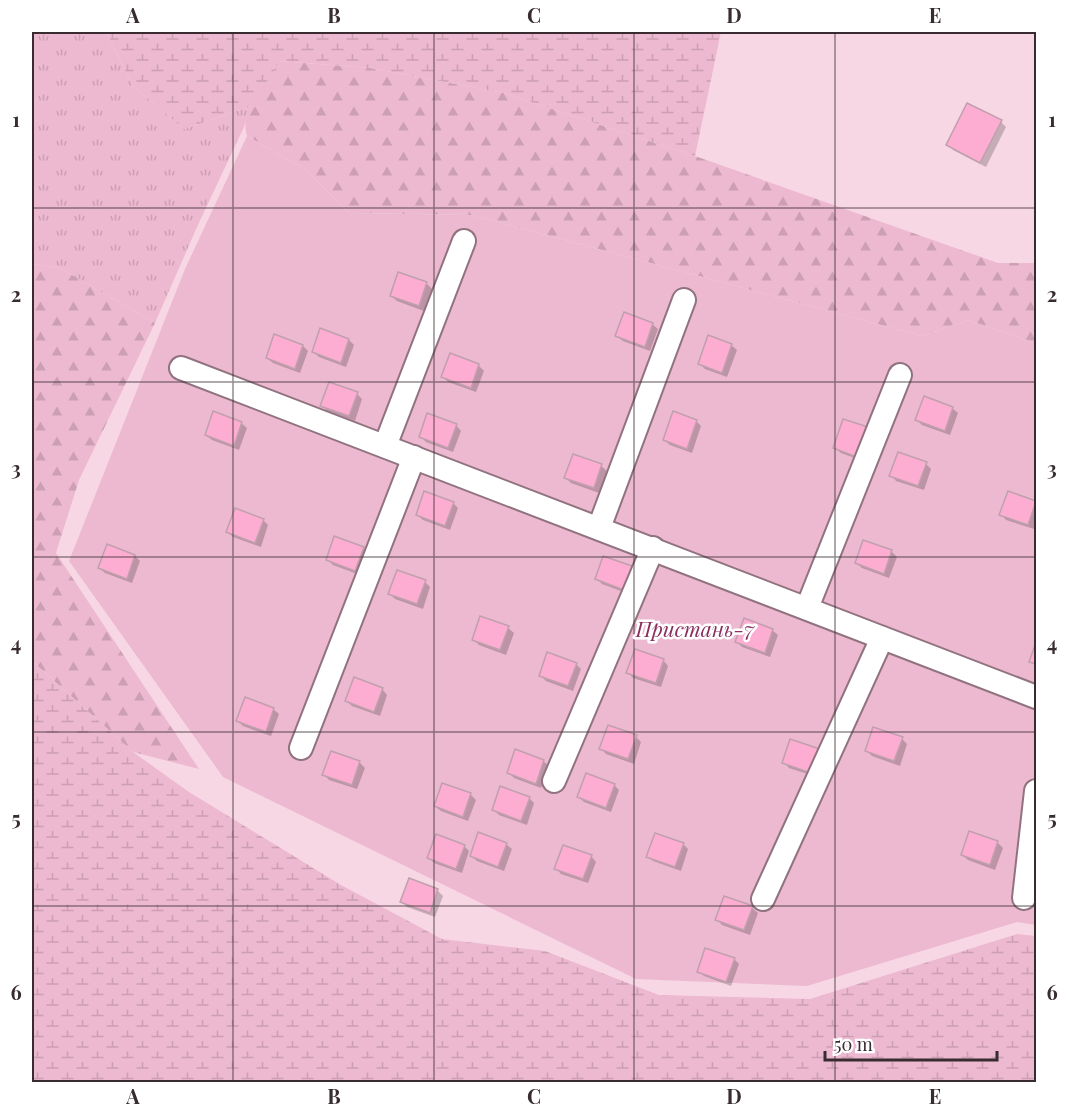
<svg xmlns="http://www.w3.org/2000/svg" width="1068" height="1114" font-family="'Playfair Display',serif">
  <style>
    .grass { fill: url(#grass-tufts) }
    .forest { fill: url(#forest-firs) }
    .wetland { fill: url(#wetland-marsh) }
    .green { fill: #edb9d0 }
    .shadow { fill: #0003 }
    .building { fill: #feadd2; stroke: #bfa0ad; stroke-width: 1.5 }
    .lines { fill: none; stroke-linecap: round; stroke-linejoin: round }
    .minor-casing { stroke: #90737f; stroke-width: 26 }
    .minor { stroke: #fff; stroke-width: 22 }
    .grid { fill: none; stroke: #382c31; stroke-width: 1.5; stroke-opacity: 0.55 }
    .labels { text-anchor: middle; dominant-baseline: central; stroke-width: 5; stroke-linejoin: round; paint-order: stroke }
    .park-label { font-size: 21px; font-style: italic; fill: #892e5f; stroke: #fff }
    .neatline { fill: none; stroke: #382c31; stroke-width: 2 }
    .grid-label { font-size: 20px; text-anchor: middle; font-weight: bold; fill: #382c31 }
  </style>
  <defs>
    <pattern id="grass-tufts" width="24" height="20" patternUnits="userSpaceOnUse" patternTransform="scale(1.5)"><rect width="24" height="20" fill="#edb9d0"/><path d="M3 7l-1-3M5 7V3M7 7l1-3M15 17l-1-3M17 17v-4M19 17l1-3" fill="none" stroke="#cc9fb3"/></pattern>
    <pattern id="forest-firs" width="22" height="20" patternUnits="userSpaceOnUse" patternTransform="scale(1.5)"><rect width="22" height="20" fill="#edb9d0"/><path d="M5 1l3.5 6h-7zM16 11l3.5 6h-7z" fill="#cc9fb3"/></pattern>
    <pattern id="wetland-marsh" width="20" height="14" patternUnits="userSpaceOnUse" patternTransform="scale(1.5)"><rect width="20" height="14" fill="#edb9d0"/><path d="M1 5h8M5 5V1M11 12h8M15 12V8" fill="none" stroke="#cc9fb3"/></pattern>
  </defs>
  <rect width="100%" height="100%" fill="#f8d7e5"/>
  <!-- grass -->
  <polygon class="grass" points="32,32 104,32 108,35 132,85 184,129 251,106 244,127 197,227 155,323 60,268 32,264"/>
  <!-- forest -->
  <g class="forest">
    <path d="M279,61L370,68L504,93L695,156L998,263H1036V343L968,320L922,336L472,215L349,213L306,170L247,136C239,111 266,81 279,61Z"/>
    <polygon points="32,264 60,268 155,323 79,480 56,553 199,769 133,752 32,661"/>
  </g>
  <!-- wetland -->
  <g class="wetland">
    <polygon points="110,32 721,32 695,156 504,93 370,68 280,61 251,106 184,129 132,85 108,35"/>
    <polygon points="32,661 133,752 189,792 341,885 442,939 545,951 659,995 810,999 1017,934 1036,936 1036,1082 32,1082"/>
  </g>
  <!-- green -->
  <polygon class="green" points="247,136 306,170 349,213 472,215 922,336 968,320 1036,343 1036,925 1017,922 807,986 636,979 223,777 69,561 185,269"/>
  <!-- shadow -->
  <g class="shadow">
    <polygon points="1001,122 1006,127 986,167 953,150 948,145"/>
    <polygon points="399,274 427,284 432,289 424,311 397,301 391,296"/>
    <polygon points="652,324 658,329 650,351 623,341 617,336"/>
    <polygon points="349,340 354,345 346,367 319,357 313,352"/>
    <polygon points="731,345 737,350 727,377 705,369 700,364"/>
    <polygon points="303,346 308,351 300,373 273,363 267,358"/>
    <polygon points="478,365 484,371 476,392 448,382 443,377"/>
    <polygon points="357,394 362,399 355,421 327,411 322,405"/>
    <polygon points="952,408 958,413 950,435 922,425 917,420"/>
    <polygon points="696,421 701,426 692,453 670,445 664,440"/>
    <polygon points="844,421 863,461 841,453 835,448"/>
    <polygon points="241,423 247,428 239,450 212,440 206,435"/>
    <polygon points="456,425 461,431 453,452 426,442 421,437"/>
    <polygon points="926,464 931,469 924,490 896,481 891,475"/>
    <polygon points="601,466 607,471 599,493 571,483 566,478"/>
    <polygon points="1008,493 1036,503 1036,521 1034,529 1006,520 1001,514"/>
    <polygon points="453,503 458,508 450,530 423,520 417,515"/>
    <polygon points="263,520 268,525 261,547 233,537 228,532"/>
    <polygon points="107,546 135,556 140,561 132,583 105,573 99,568"/>
    <polygon points="363,548 368,553 360,575 333,565 328,560"/>
    <polygon points="891,551 897,557 889,578 862,568 856,563"/>
    <polygon points="631,567 637,573 629,594 602,584 597,579"/>
    <polygon points="425,582 430,587 423,609 395,599 390,594"/>
    <polygon points="481,618 508,628 514,633 506,655 479,645 473,639"/>
    <polygon points="772,630 778,635 770,657 742,647 737,642"/>
    <polygon points="663,660 668,666 661,687 633,678 628,672"/>
    <polygon points="576,664 581,669 573,691 546,681 541,676"/>
    <polygon points="382,689 387,695 380,716 352,706 347,701"/>
    <polygon points="273,709 279,714 271,736 243,726 238,721"/>
    <polygon points="636,737 641,742 634,764 606,754 601,748"/>
    <polygon points="902,739 907,744 900,766 872,756 867,751"/>
    <polygon points="824,756 817,777 789,768 784,762"/>
    <polygon points="543,761 549,766 541,788 514,778 509,773"/>
    <polygon points="359,762 365,768 357,789 329,780 324,774"/>
    <polygon points="614,785 619,790 611,812 584,802 579,797"/>
    <polygon points="470,794 476,800 468,821 441,811 435,806"/>
    <polygon points="529,798 534,803 527,825 499,815 494,810"/>
    <polygon points="970,833 998,843 1003,848 995,870 968,860 962,855"/>
    <polygon points="506,844 512,849 504,871 477,861 471,856"/>
    <polygon points="683,844 688,849 681,871 653,861 648,856"/>
    <polygon points="464,846 469,851 462,873 434,863 429,858"/>
    <polygon points="591,856 596,862 588,883 561,874 556,868"/>
    <polygon points="437,890 443,896 435,917 407,907 402,902"/>
    <polygon points="752,908 758,913 750,935 722,925 717,919"/>
    <polygon points="734,959 739,964 731,986 704,976 699,971"/>
  </g>
  <!-- building -->
  <g class="building">
    <polygon points="967,103 1002,120 980,163 946,145"/>
    <polygon points="398,272 427,282 419,306 390,296"/>
    <polygon points="624,312 653,323 645,347 615,336"/>
    <polygon points="320,328 349,339 341,363 312,352"/>
    <polygon points="274,334 303,345 295,369 266,358"/>
    <polygon points="708,335 732,344 722,373 698,364"/>
    <polygon points="450,353 479,364 471,388 441,377"/>
    <polygon points="329,382 358,392 349,416 320,406"/>
    <polygon points="924,396 953,407 945,431 915,420"/>
    <polygon points="213,411 242,422 234,446 205,435"/>
    <polygon points="673,411 697,420 687,449 663,440"/>
    <polygon points="427,413 457,424 448,448 419,437"/>
    <polygon points="843,419 868,427 857,457 833,448"/>
    <polygon points="898,452 927,462 918,486 889,476"/>
    <polygon points="573,454 602,464 594,488 564,478"/>
    <polygon points="424,491 454,502 445,526 416,515"/>
    <polygon points="1008,491 1036,501 1028,525 999,515"/>
    <polygon points="235,508 264,519 255,543 226,532"/>
    <polygon points="334,536 364,547 355,571 326,560"/>
    <polygon points="863,540 892,550 884,574 855,563"/>
    <polygon points="107,544 135,555 127,579 98,568"/>
    <polygon points="603,556 632,566 624,590 595,579"/>
    <polygon points="397,570 426,580 417,604 388,594"/>
    <polygon points="480,616 509,626 500,650 472,640"/>
    <polygon points="744,618 773,629 765,653 735,642"/>
    <polygon points="1036,642 1036,664 1029,662"/>
    <polygon points="635,649 664,659 656,683 626,673"/>
    <polygon points="547,652 577,663 568,686 539,676"/>
    <polygon points="354,677 383,688 374,712 345,701"/>
    <polygon points="245,697 274,708 266,732 236,721"/>
    <polygon points="608,725 637,735 628,759 599,749"/>
    <polygon points="873,727 903,737 894,761 865,751"/>
    <polygon points="790,739 820,749 811,773 782,763"/>
    <polygon points="515,749 544,760 536,784 507,773"/>
    <polygon points="331,751 360,761 352,785 322,775"/>
    <polygon points="586,773 615,784 606,808 577,797"/>
    <polygon points="442,783 471,793 463,817 434,806"/>
    <polygon points="500,786 530,797 521,821 492,810"/>
    <polygon points="969,831 998,841 990,865 961,855"/>
    <polygon points="478,832 507,843 498,867 470,856"/>
    <polygon points="655,833 684,843 675,867 646,857"/>
    <polygon points="436,834 465,845 456,869 427,858"/>
    <polygon points="563,845 592,855 583,879 554,869"/>
    <polygon points="409,878 438,889 430,913 400,902"/>
    <polygon points="724,896 753,906 744,930 715,920"/>
    <polygon points="705,948 735,958 726,982 697,972"/>
  </g>
  <g class="lines">
    <defs>
      <g id="minor">
        <polyline points="181,368 1036,697"/>
        <polyline points="385,446 464,241"/>
        <polyline points="599,528 684,300"/>
        <polyline points="807,608 900,375"/>
        <polyline points="301,748 414,457"/>
        <polyline points="554,781 653,548"/>
        <polyline points="1024,898 1036,791"/>
        <polyline points="763,899 882,638"/>
      </g>
    </defs>
    <!-- minor casing -->
    <use href="#minor" class="minor-casing"/>
    <!-- minor -->
    <use href="#minor" class="minor"/>
  </g>
  <!-- grid -->
  <path class="grid" d="M233,32V1082M434,32V1082M634,32V1082M835,32V1082M32,208H1036M32,382H1036M32,557H1036M32,732H1036M32,906H1036"/>
  <g class="labels">
    <!-- park labels -->
    <g class="park-label">
      <text x="695" y="628">Пристань-7</text>
    </g>
  </g>
  <!-- border -->
  <rect width="1068" height="1114" fill="none" stroke="#ffffff" stroke-width="66"/>
  <!-- scale -->
  <path d="M825 1051v9h172v-9" fill="none" stroke="#382c31" stroke-width="3"/>
  <text x="834" y="1051" font-size="18" fill="#382c31" stroke="#ffffff" stroke-width="4.5" paint-order="stroke">50 m</text>
  <rect x="33" y="33" width="1002" height="1048" class="neatline"/>
  <g class="grid-label">
    <text x="133" y="23">A</text>
    <text x="334" y="23">B</text>
    <text x="534" y="23">C</text>
    <text x="734" y="23">D</text>
    <text x="935" y="23">E</text>
    <text x="16" y="127">1</text>
    <text x="1052" y="127">1</text>
    <text x="16" y="302">2</text>
    <text x="1052" y="302">2</text>
    <text x="16" y="476">3</text>
    <text x="1052" y="476">3</text>
    <text x="16" y="651">4</text>
    <text x="1052" y="651">4</text>
    <text x="16" y="826">5</text>
    <text x="1052" y="826">5</text>
    <text x="16" y="1000">6</text>
    <text x="1052" y="1000">6</text>
    <text x="133" y="1104">A</text>
    <text x="334" y="1104">B</text>
    <text x="534" y="1104">C</text>
    <text x="734" y="1104">D</text>
    <text x="935" y="1104">E</text>
  </g>
</svg>
